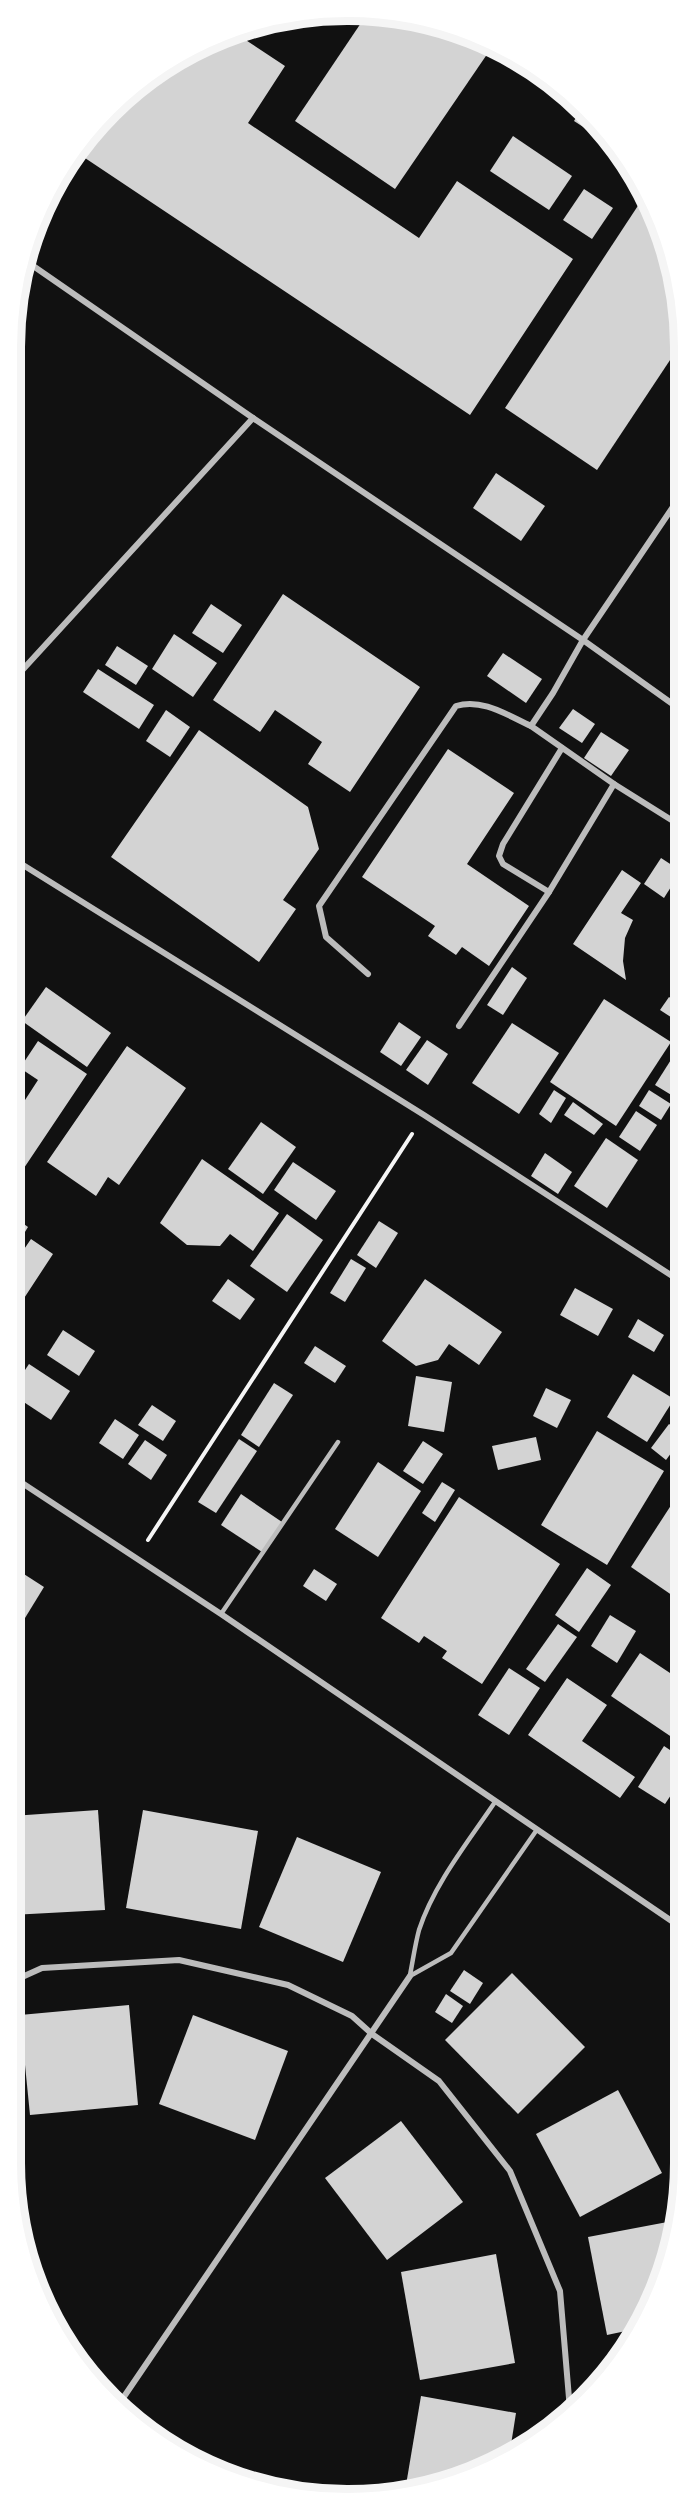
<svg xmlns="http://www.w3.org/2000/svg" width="695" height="2510" font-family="'PT Sans Narrow',sans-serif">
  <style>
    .building { fill: #d3d3d3 }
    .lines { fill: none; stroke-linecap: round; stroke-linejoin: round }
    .path { stroke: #f5f5f5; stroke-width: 4 }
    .service { stroke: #bcbcbc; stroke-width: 4.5 }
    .minor { stroke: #bcbcbc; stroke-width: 6 }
    .rim { fill: none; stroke: #f5f5f5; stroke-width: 8 }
  </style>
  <rect width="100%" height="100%" fill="#111"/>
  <!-- building -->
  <g class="building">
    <polygon points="365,17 413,17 492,47 395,189 295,121"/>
    <polygon points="238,35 285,66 248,123 419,238 457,181 573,259 470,415 76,152 160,67"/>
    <polygon points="581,109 601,125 608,137 605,141 574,121"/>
    <polygon points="513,136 572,176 549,210 490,171"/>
    <polygon points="584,189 613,208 592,239 563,220"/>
    <polygon points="645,195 659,218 682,304 682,342 597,470 505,408"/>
    <polygon points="496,473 545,506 521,541 473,508"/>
    <polygon points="283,594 420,687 350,792 308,764 322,742 275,710 260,732 213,700"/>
    <polygon points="211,604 242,625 223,653 192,633"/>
    <polygon points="174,634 217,663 193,697 152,669"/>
    <polygon points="117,646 148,666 136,685 105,665"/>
    <polygon points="503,653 542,679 526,703 487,676"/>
    <polygon points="98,669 154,705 139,729 83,692"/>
    <polygon points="573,709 595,724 582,743 559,728"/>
    <polygon points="166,710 190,727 170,757 146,741"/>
    <polygon points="199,730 308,807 319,849 283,900 296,909 259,962 111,857"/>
    <polygon points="601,732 629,750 611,776 584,758"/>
    <polygon points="448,749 514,793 467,864 529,906 489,966 462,947 456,955 428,936 435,926 362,877"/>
    <polygon points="661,858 681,871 664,898 644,884"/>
    <polygon points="622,870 641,883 621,913 633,920 625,938 623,961 626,980 573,944"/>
    <polygon points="681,880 681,904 670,897"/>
    <polygon points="512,967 527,978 503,1015 487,1005"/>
    <polygon points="680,977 680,999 670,992"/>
    <polygon points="46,987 111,1033 87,1067 22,1021"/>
    <polygon points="669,997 680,1004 680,1023 660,1010"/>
    <polygon points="604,999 671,1042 616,1126 550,1082"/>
    <polygon points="399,1022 421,1037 401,1066 380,1052"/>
    <polygon points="512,1023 559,1053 519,1114 472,1083"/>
    <polygon points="427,1040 448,1054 428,1085 406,1070"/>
    <polygon points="38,1041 87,1074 24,1168 14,1161 14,1117 38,1080 20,1068"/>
    <polygon points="127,1046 186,1088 119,1185 108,1177 96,1196 47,1162"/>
    <polygon points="674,1055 680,1059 680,1085 673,1096 655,1085"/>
    <polygon points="554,1090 566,1098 551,1123 539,1114"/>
    <polygon points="649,1090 671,1104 661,1120 639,1106"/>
    <polygon points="573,1102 603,1124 594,1135 564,1115"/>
    <polygon points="636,1111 657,1125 640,1151 619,1137"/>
    <polygon points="261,1122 296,1147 263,1194 228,1169"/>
    <polygon points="606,1138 638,1160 607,1208 574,1186"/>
    <polygon points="545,1153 572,1172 558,1194 531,1176"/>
    <polygon points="202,1159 279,1213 253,1251 230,1234 220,1246 187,1245 160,1223"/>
    <polygon points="293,1162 336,1191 316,1220 274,1190"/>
    <polygon points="287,1214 323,1240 287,1292 250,1266"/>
    <polygon points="14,1217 28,1227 17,1245 14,1243"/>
    <polygon points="379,1221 398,1233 376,1268 357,1255"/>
    <polygon points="31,1239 53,1254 13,1315 14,1259 16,1261"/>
    <polygon points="351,1259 366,1268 345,1302 330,1293"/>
    <polygon points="228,1279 255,1299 240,1320 212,1301"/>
    <polygon points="425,1279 502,1332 479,1365 449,1344 438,1360 416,1366 382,1341"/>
    <polygon points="575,1288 613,1309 598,1336 560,1315"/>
    <polygon points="638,1319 664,1335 654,1352 628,1337"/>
    <polygon points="63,1330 95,1351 79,1376 47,1355"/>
    <polygon points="315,1346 346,1366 335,1383 304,1363"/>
    <polygon points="29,1364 70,1391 51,1420 13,1395 13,1388"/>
    <polygon points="633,1374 674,1399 647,1442 607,1417"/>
    <polygon points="416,1376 452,1382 444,1432 408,1426"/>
    <polygon points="274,1383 293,1395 259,1447 241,1435"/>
    <polygon points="546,1388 571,1400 557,1428 533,1416"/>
    <polygon points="152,1405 176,1421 163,1441 138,1425"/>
    <polygon points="115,1419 139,1435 123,1459 99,1443"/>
    <polygon points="669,1424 680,1431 680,1441 666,1460 651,1448"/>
    <polygon points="597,1431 664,1471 607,1565 541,1525"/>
    <polygon points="536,1437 541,1460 498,1470 492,1446"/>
    <polygon points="239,1439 257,1451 216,1513 198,1502"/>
    <polygon points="145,1440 167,1455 151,1480 128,1464"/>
    <polygon points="423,1441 443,1454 423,1484 403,1471"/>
    <polygon points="378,1462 421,1491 378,1557 335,1529"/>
    <polygon points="442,1482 455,1490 435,1522 422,1513"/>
    <polygon points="679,1493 679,1600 631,1567"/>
    <polygon points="241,1494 282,1522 262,1552 221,1525"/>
    <polygon points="459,1497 560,1564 482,1684 442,1658 447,1651 424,1636 419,1643 381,1618"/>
    <polygon points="13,1567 44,1587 25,1618 12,1610"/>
    <polygon points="587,1568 611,1585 579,1632 555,1615"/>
    <polygon points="314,1569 337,1584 326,1601 303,1586"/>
    <polygon points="610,1615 636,1631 617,1663 591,1646"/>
    <polygon points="558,1624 577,1637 545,1682 526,1669"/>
    <polygon points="640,1653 679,1679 679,1742 611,1696"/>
    <polygon points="509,1668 540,1688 509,1735 478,1715"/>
    <polygon points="567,1678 607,1705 582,1741 635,1777 620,1798 528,1735"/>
    <polygon points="664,1746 679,1756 679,1783 665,1804 638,1787"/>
    <polygon points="98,1810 105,1910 11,1915 12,1816"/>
    <polygon points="143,1810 258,1831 241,1929 126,1908"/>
    <polygon points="679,1833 679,1852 670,1846"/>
    <polygon points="297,1837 381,1872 343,1962 259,1927"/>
    <polygon points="464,1970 483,1983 470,2004 450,1991"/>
    <polygon points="512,1973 585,2047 518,2114 445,2040"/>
    <polygon points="446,1994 463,2006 452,2023 435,2012"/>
    <polygon points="129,2005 138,2105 30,2115 20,2015"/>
    <polygon points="193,2015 288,2051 255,2140 159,2104"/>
    <polygon points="618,2090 662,2173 580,2217 536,2134"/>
    <polygon points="401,2121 463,2202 387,2260 325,2178"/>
    <polygon points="678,2220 678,2228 640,2328 607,2335 588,2237"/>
    <polygon points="496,2254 515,2363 420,2380 401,2272"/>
    <polygon points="421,2396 516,2413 510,2451 435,2488 405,2491"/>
  </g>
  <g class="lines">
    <!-- path -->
    <polyline class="path" points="148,1540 412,1134"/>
    <!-- service -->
    <g class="service">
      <polyline points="221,1614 338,1442"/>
      <path d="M410,1975C413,1960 415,1945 419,1930C434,1884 468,1842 495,1802"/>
      <polyline points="410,1976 451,1953 536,1831"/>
    </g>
    <!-- minor -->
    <g class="minor">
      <polyline points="26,261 253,418 583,640 681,710"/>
      <polyline points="16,677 253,418"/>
      <polyline points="531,726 614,784 681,826"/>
      <polyline points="562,748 503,844 499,856 503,864 549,892 614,784"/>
      <polyline points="15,860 424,1115 680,1281"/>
      <path d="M368,974L326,937L319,906L456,706C482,698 507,715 531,726L553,693L583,640L681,495"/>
      <polyline points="459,1026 549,892"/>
      <polyline points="13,1477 221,1614 679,1926"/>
      <polyline points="11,1982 42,1968 179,1960 288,1985 352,2016 372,2034 439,2081 510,2171 560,2291 570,2410"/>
      <polyline points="119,2404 410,1976"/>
    </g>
  </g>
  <!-- crop -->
  <path d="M0 0H695V2510H0ZM347 21H348A326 326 0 0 1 674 347V2163A326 326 0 0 1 348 2489H347A326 326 0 0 1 21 2163V347A326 326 0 0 1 347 21Z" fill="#fff" fill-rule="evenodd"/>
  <path class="rim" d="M347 21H348A326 326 0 0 1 674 347V2163A326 326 0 0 1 348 2489H347A326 326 0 0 1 21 2163V347A326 326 0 0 1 347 21Z"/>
</svg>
